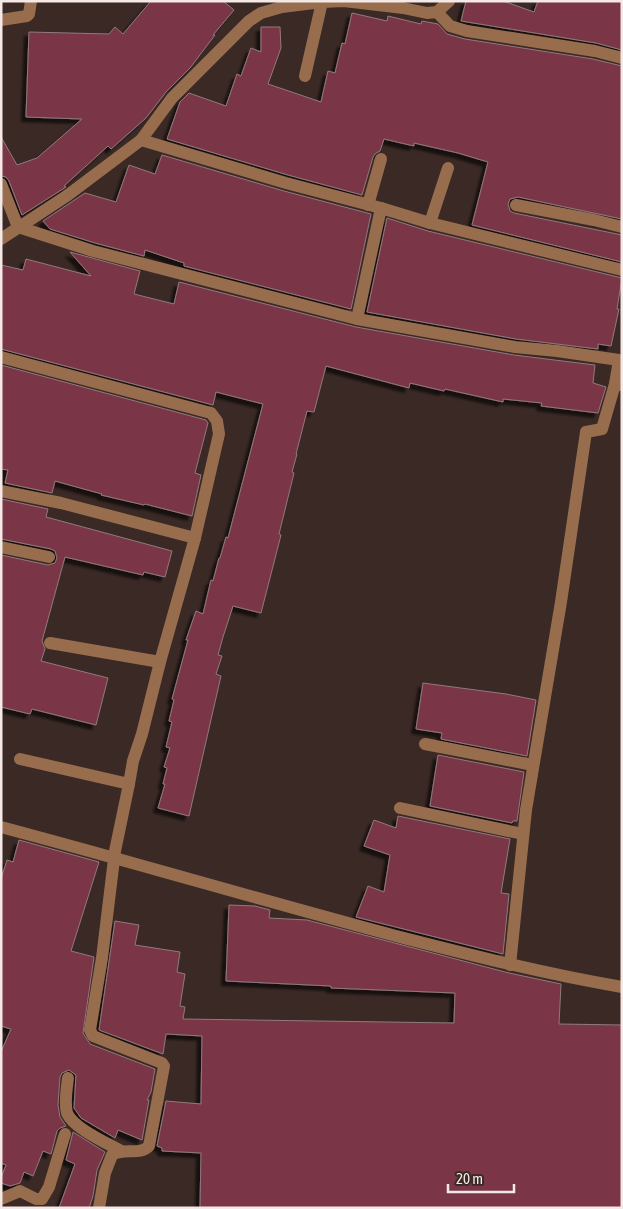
<svg xmlns="http://www.w3.org/2000/svg" width="623" height="1209" font-family="'Asap Condensed',sans-serif">
  <style>
    .building { fill: #7a3546; stroke: #907a7e; filter: url(#shadow) }
    .lines { fill: none; stroke-linecap: round; stroke-linejoin: round }
    .minor { stroke: #986d4e; stroke-width: 12 }
  </style>
  <defs>
    <filter id="shadow"><feDropShadow dx="-4.5" dy="4.5" stdDeviation="1" flood-color="#0009"/></filter>
  </defs>
  <rect width="100%" height="100%" fill="#3a2925"/>
  <!-- building -->
  <g class="building">
    <polygon points="151,1 223,1 234,10 213,35 215,35 190,68 166,92 146,118 111,149 108,146 64,186 66,187 22,215 9,181 6,177 1,176 1,137 17,165 37,158 82,119 26,117 29,32 109,34 115,27 123,34"/>
    <polygon points="466,1 503,1 534,12 538,1 622,1 622,50 596,43 461,21"/>
    <polygon points="352,13 387,21 388,16 421,24 422,21 438,24 447,34 465,39 593,59 622,66 622,219 518,197 510,199 508,204 510,211 514,213 622,235 622,262 472,225 488,162 458,153 414,143 414,146 384,139 380,151 376,153 373,157 362,195 288,175 167,139 180,102 189,93 226,106 237,74 241,76 251,48 261,52 261,27 280,27 281,48 268,84 321,102 328,71 335,73 342,43 345,44"/>
    <polygon points="162,155 284,191 371,214 351,309 184,266 184,263 145,250 144,256 95,243 50,229 43,221 85,193 116,202 129,165 155,174"/>
    <polygon points="387,218 428,231 622,278 617,309 619,309 611,346 598,344 598,349 516,339 367,312"/>
    <polygon points="70,252 140,271 134,294 174,304 179,282 356,327 514,355 595,365 593,383 606,387 598,413 541,406 542,403 503,399 503,402 445,389 444,391 410,383 409,388 326,366 314,412 307,411 296,454 297,454 292,472 294,473 279,534 281,535 261,613 233,606 223,637 218,655 222,656 216,674 221,676 189,816 158,808 165,784 163,784 167,768 164,767 170,748 166,747 172,722 169,721 174,700 172,699 188,640 186,640 196,611 203,614 211,580 213,581 219,558 220,558 226,537 228,538 263,404 216,392 213,405 1,349 1,265 23,270 26,259 91,276"/>
    <polygon points="1,365 206,420 208,423 195,473 201,475 192,516 145,504 144,505 101,495 102,494 55,481 52,493 5,483 8,470 1,469"/>
    <polygon points="1,499 48,509 46,517 172,551 165,577 144,572 143,575 65,557 42,641 45,649 41,661 108,678 96,725 32,709 30,714 1,707 1,555 48,565 55,563 57,558 55,551 51,549 1,539"/>
    <polygon points="423,683 506,694 536,700 527,756 441,739 442,733 416,729"/>
    <polygon points="438,755 524,772 517,821 513,821 512,823 430,806"/>
    <polygon points="398,816 510,839 501,893 509,894 503,954 356,917 368,886 384,892 390,855 364,846 374,820 396,828"/>
    <polygon points="19,840 99,862 71,951 94,957 83,1033 90,1044 155,1069 151,1092 147,1100 149,1100 142,1140 118,1130 115,1138 81,1118 74,1108 76,1075 69,1070 62,1073 60,1077 58,1105 60,1117 66,1126 60,1128 57,1131 51,1154 43,1151 33,1176 24,1172 20,1183 10,1186 1,1183 1,1178 6,1165 1,1163 1,1052 11,1029 1,1026 1,879 7,860 13,862"/>
    <polygon points="229,905 255,906 270,910 269,918 307,920 509,973 561,984 559,1024 622,1025 622,1208 200,1208 201,1153 162,1151 162,1148 157,1146 166,1101 201,1104 202,1036 166,1034 163,1054 99,1030 115,921 139,925 135,945 180,952 177,972 185,974 180,1006 185,1007 183,1019 454,1023 455,993 331,988 331,986 226,981"/>
    <polygon points="73,1132 105,1152 97,1170 93,1196 89,1208 59,1208 75,1164 66,1160"/>
  </g>
  <g class="lines">
    <!-- minor -->
    <g class="minor">
      <polyline points="437,12 450,26 467,31 595,51 622,58"/>
      <polyline points="1,20 27,16 29,14 31,1"/>
      <polyline points="305,76 322,2"/>
      <polyline points="141,140 286,183 381,208 357,319"/>
      <polyline points="1,184 18,227 93,251 357,319 515,347 557,351 619,360 615,384 622,385"/>
      <polyline points="368,205 381,159"/>
      <polyline points="516,205 594,220 622,227"/>
      <polyline points="381,208 430,223 622,270"/>
      <polyline points="430,223 448,168"/>
      <polyline points="1,239 68,195 141,140 172,98 249,21 261,13 282,7 322,2 344,1 403,8 427,13 437,12 449,1"/>
      <polyline points="1,357 211,413 217,421 219,434 195,538 160,662 142,734 133,761 129,784 20,759"/>
      <polyline points="1,491 61,503 195,538"/>
      <polyline points="1,547 49,557"/>
      <polyline points="50,643 160,662"/>
      <polyline points="425,744 533,765"/>
      <polyline points="400,808 523,834"/>
      <path d="M1,827C133,862 264,901 396,936C471,955 545,974 622,987"/>
      <polyline points="510,965 526,810 561,602 586,432 602,429 615,384"/>
      <path d="M68,1078C67,1088 64,1102 67,1113C73,1128 107,1143 121,1151"/>
      <polyline points="1,1199 20,1191 36,1199 42,1199 49,1187 65,1134"/>
      <path d="M99,1208L105,1173L112,1155C124,1147 140,1156 149,1146L164,1066L162,1063L93,1036L90,1030L102,958L115,851L129,784"/>
    </g>
  </g>
  <!-- border -->
  <rect width="623" height="1209" fill="none" stroke="#f5e9e7" stroke-width="5"/>
  <!-- scale -->
  <path d="M448 1184v8h66v-8" fill="none" stroke="#f5e9e7" stroke-width="2.5"/>
  <text x="456" y="1184" font-size="15" fill="#f5e9e7" stroke="#3a2925" stroke-width="4" paint-order="stroke">20 m</text>
</svg>
